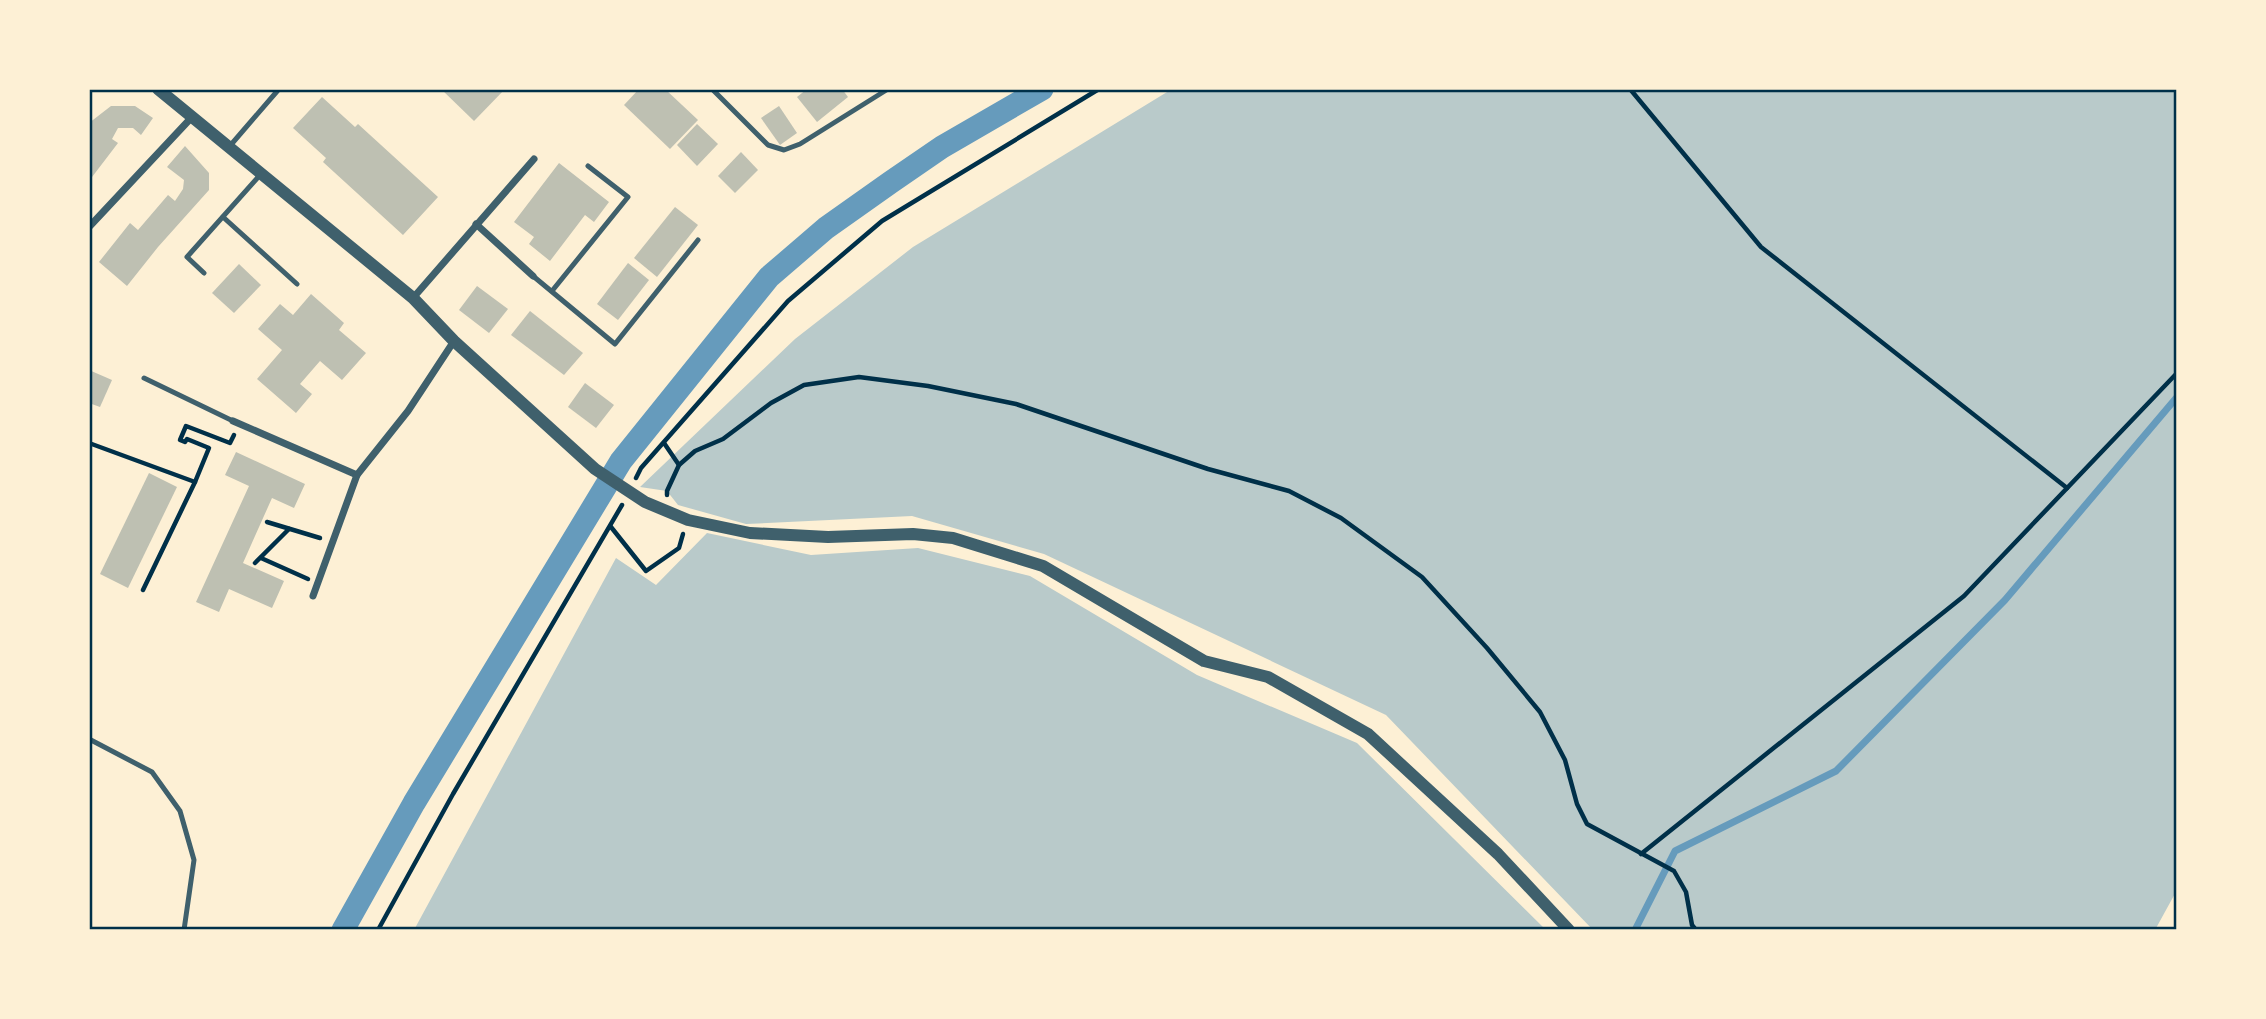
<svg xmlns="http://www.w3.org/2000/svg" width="2266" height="1019" font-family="Barlow,sans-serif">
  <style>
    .green { fill: #b9caca }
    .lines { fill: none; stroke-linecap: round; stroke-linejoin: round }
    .stream { stroke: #669bbc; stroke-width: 7 }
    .canal { stroke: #669bbc; stroke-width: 23 }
    .building { fill: #bec0b2 }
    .path { stroke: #003049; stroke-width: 4.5 }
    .service { stroke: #3f606c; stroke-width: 5 }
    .minor { stroke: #3f606c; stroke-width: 7 }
    .tertiary { stroke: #3f606c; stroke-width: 12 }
    .neatline { fill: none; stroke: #003049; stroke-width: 2.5 }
  </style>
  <rect width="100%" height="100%" fill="#fdf0d5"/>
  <!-- green -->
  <g class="green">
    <polygon points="1172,89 2177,89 2177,890 2155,930 1593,930 1386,715 1044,554 912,516 746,524 678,505 667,491 640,487 795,339 913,247"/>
    <polygon points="707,533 811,555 918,548 1030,576 1197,675 1357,743 1546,930 414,930 616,558 656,585"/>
  </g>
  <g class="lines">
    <!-- stream -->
    <polyline class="stream" points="1635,930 1675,851 1836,771 2005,600 2177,397"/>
    <!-- canal -->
    <polyline class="canal" points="343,930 414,803 621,461 769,277 826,228 891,182 942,147 1042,89"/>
  </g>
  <!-- building -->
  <g class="building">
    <polygon points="441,89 505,89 474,121"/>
    <polygon points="639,89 665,89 698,120 670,149 624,105"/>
    <polygon points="807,89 842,89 848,97 817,122 797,97"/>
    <polygon points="322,97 355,127 358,124 438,197 403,235 323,162 326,158 293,128"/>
    <polygon points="111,106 135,106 153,118 141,135 133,128 118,128 112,139 118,143 89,181 89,123"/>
    <polygon points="779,106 797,133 780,145 761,118"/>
    <polygon points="697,124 718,144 697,166 677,145"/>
    <polygon points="185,146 209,173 209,190 158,247 127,286 99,262 130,223 138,230 168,195 175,201 183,189 184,180 167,167"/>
    <polygon points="741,152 758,170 735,193 718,176"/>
    <polygon points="559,163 609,202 594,222 585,215 550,261 529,244 534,237 514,222"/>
    <polygon points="675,207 698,225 657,277 634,258"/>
    <polygon points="628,263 649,280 618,320 597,304"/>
    <polygon points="239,264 261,285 234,313 212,293"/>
    <polygon points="477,286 508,309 489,333 459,310"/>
    <polygon points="311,294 344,323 339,330 366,353 342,380 320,361 300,384 312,394 296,413 257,379 282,350 258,329 280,304 293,315"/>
    <polygon points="530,311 583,353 564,375 511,335"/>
    <polygon points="89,370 112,380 100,407 89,403"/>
    <polygon points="585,383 614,405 596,428 568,407"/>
    <polygon points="236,452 305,484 294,508 272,498 243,563 284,581 272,608 229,589 219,612 196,602 249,486 225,475"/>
    <polygon points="149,473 177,487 128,588 100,574"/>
  </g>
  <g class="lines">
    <!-- path -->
    <g class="path">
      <polyline points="1630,89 1761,247 2067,488"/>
      <polyline points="89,443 195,482 143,590"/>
      <polyline points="664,443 679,465"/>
      <polyline points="636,478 641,468 788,301 882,221 1099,89"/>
      <polyline points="195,482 209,448 187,439 185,442 180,440 186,426 230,443 234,435"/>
      <polyline points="667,495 667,491 679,465 695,451 723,439 771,403 804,385 859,377 928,386 1016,404 1208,469 1289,491 1341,518 1422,577 1487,648 1540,712 1565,760 1577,804 1587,824 1674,871 1686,892 1692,925 1696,930"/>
      <polyline points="267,522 320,538"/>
      <polyline points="611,527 646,571 679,548 683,534"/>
      <polyline points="261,558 308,579"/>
      <polyline points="255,563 289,529"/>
      <polyline points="1641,854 1964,596 2177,373"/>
      <polyline points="378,930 453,794 622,505"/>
    </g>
    <!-- service -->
    <g class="service">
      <polyline points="712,89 768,145 784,150 800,144 888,89"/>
      <polyline points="229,147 279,89"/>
      <polyline points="223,217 297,284"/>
      <polyline points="204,273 187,257 260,175"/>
      <polyline points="533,276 615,344 698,240"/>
      <polyline points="552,291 628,197 588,166"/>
      <polyline points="144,378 233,421"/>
      <polyline points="89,739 152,772 180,811 194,860 184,930"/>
    </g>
    <!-- minor -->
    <g class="minor">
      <polyline points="476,224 533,276"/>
      <polyline points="89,227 192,117"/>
      <polyline points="413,298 534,159"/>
      <polyline points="233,421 357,475"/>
      <polyline points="313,596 357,475 408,411 454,341"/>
    </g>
    <!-- tertiary -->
    <polyline class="tertiary" points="158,89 413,298 454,341 595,469 645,502 688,520 750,533 828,537 913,534 953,538 1043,566 1204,661 1268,677 1368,734 1498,854 1569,930"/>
  </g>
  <!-- border -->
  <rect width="2266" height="1019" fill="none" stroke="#fdf0d5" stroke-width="182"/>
  <rect x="91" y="91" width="2084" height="837" class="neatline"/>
</svg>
